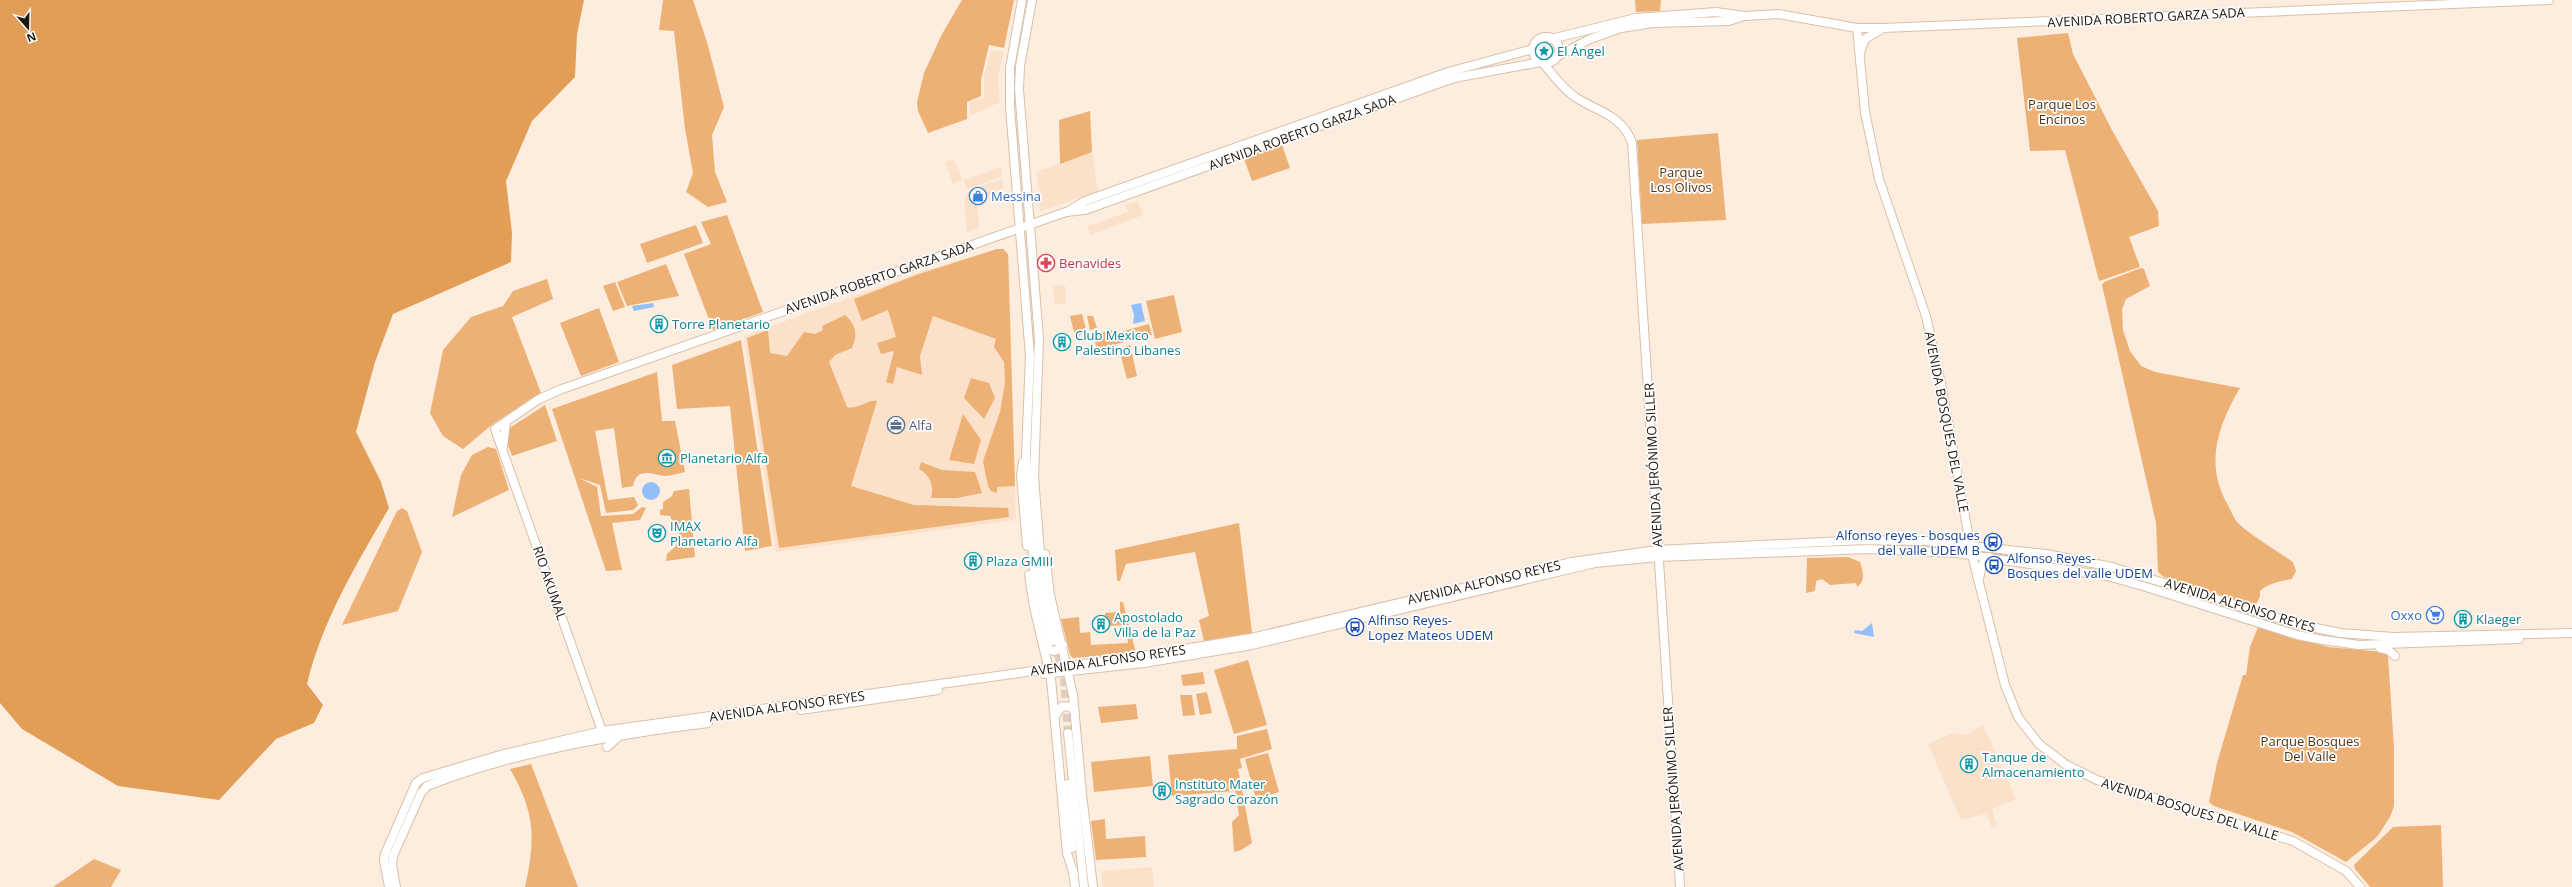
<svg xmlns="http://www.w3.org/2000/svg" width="2572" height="887" font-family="'Open Sans',sans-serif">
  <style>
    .built { fill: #fbe1c9 }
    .green { fill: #edb175 }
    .forest { fill: #e29d56 }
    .water { fill: #92bff9 }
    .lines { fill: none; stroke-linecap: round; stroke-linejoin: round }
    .stream { stroke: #92bff9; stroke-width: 1.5 }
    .secondary-tunnel { stroke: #dccdc0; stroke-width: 8; stroke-dasharray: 8 4; stroke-linecap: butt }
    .secondary-casing { stroke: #d9c0a8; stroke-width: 10 }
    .secondary { stroke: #fff; stroke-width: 8 }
    .labels { text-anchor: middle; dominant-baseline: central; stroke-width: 3.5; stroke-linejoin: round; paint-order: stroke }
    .street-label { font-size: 13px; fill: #1f160d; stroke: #fdfdfd }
    .culture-label { font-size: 13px; fill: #0d838f; stroke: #fdfdfd; text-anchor: start }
    .park-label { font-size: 13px; fill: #513416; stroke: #fdfdfd }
    .shop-label { font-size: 13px; fill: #366cbe; stroke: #fdfdfd; text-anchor: start }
    .health-label { font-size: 13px; fill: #be3a42; stroke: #fdfdfd; text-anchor: start }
    .service-label { font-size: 13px; fill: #4e5e75; stroke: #fdfdfd; text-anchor: start }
    .transit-label { font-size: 13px; fill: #164399; stroke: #fdfdfd; text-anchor: start }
  </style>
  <rect width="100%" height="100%" fill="#fdeddf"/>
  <!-- built -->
  <g class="built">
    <polygon points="991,50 1004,52 998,77 1000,102 970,116 970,102 984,98 984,77"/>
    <polygon points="1092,152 1098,191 1039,212 1040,191 1036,172"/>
    <polygon points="954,159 962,180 953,184 945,162"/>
    <polygon points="1001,167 1002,176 967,189 964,180"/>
    <polygon points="1003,179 1003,189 977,199 979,228 967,232 964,203 969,190"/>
    <polygon points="1138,201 1143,215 1090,235 1088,226 1128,212 1125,205"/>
    <polygon points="997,249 1003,249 1009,257 1016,520 776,552 744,336 924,271"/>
    <polygon points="1065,285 1066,303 1055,305 1053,286"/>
    <polygon points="1983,725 2016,799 1992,809 1997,826 1992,828 1986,814 1961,820 1928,744 1953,733 1965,735"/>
    <polygon points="1152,867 1154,887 1103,887 1101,871"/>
  </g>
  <!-- green -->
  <g class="green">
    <polygon points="663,0 693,0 707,42 724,107 712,135 715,172 727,202 708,207 686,192 693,173 685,129 674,31 659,30"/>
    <polygon points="962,0 1014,0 1004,48 989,45 981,80 981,96 967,102 967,119 928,133 918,111 917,102 924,73 942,34"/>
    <polygon points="1635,0 1661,0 1660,11 1636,12"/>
    <polygon points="2068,33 2073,54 2113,132 2158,211 2159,226 2129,237 2140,267 2099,281 2065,150 2030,151 2017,38"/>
    <polygon points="1090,111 1092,152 1060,164 1059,120"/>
    <polygon points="1718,133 1726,220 1642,224 1637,140"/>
    <polygon points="1282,145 1290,168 1252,181 1243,156"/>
    <polygon points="727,215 763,312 713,330 684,254 711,244 701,222"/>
    <polygon points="696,225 703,243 647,263 640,244"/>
    <polygon points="997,249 1003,249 1008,254 1015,486 997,487 997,493 991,491 988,486 983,461 1000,412 1005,383 1004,362 994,347 996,339 933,316 920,356 922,375 897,367 893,384 886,382 894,351 881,354 877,343 896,337 888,310 862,321 854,299 919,274"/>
    <polygon points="666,264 679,296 627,306 617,282"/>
    <path d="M2141,268L2144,269L2150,286L2126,299L2122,309L2123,330L2130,351L2141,366L2155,372L2240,388C2218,425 2204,465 2228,505C2231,511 2234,519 2238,523C2254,538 2276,550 2293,562L2296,571L2292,579C2280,581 2269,583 2260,591V596L2257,603L2252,605L2164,577L2158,572L2156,523L2102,285L2104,282Z"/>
    <polygon points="547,279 553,299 512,317 541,393 494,423 463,449 443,436 430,413 443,350 471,317 503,306 513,291"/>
    <polygon points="615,282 625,307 613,311 603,286"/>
    <polygon points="1174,295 1182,332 1155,339 1146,301"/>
    <polygon points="599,308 619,362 581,376 560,323"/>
    <polygon points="1082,314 1087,333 1075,336 1070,316"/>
    <path d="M845,315C856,325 858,334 852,348L835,355L829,362L847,407C858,410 867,399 877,401L851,486L914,505L1008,508L1009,517L779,548L747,338L768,330L770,353L787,356L804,332L815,334L823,330L822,326Z"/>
    <polygon points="1087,316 1093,316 1097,328 1090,330"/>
    <polygon points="1149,324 1152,335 1097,349 1093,335 1112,330 1113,334"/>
    <polygon points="741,340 772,546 745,551 730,406 677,409 672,365"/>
    <polygon points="1130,345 1137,376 1127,379 1119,349"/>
    <path d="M657,372L662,421H675L685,472C679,473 671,476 665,476C656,476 637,465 633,486L622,488L614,428L595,431L608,500L634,497L638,505L633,510L606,513L600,485L579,478L597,487L601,516L633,514L642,507L646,508L640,520L612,523L622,570L606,571L552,409Z"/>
    <polygon points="971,378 989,383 995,398 984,419 964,398"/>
    <polygon points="545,405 557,441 512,456 505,437 511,427"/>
    <polygon points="963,414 981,440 974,464 949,460"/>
    <polygon points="488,447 496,449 509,490 452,517 461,475 472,455"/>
    <path d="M921,462L942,470L975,472L982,493L957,498H931C935,486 929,474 919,469Z"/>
    <polygon points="689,489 695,557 666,561 667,554 676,546 679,534 670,516 660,515 660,510 663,509 663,502 672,496 674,491"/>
    <polygon points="402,508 407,511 422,552 398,611 342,625 397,511"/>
    <polygon points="1239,523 1252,633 1204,641 1199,620 1209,616 1195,552 1126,564 1120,581 1117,581 1115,550"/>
    <path d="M1848,557L1860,562C1863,571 1866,581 1857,587L1856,583L1830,585L1822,579L1816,581L1815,591L1806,593L1807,558Z"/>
    <polygon points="1120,602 1123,602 1136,653 1073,658 1070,655 1061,619 1079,617 1080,633 1090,632 1091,645 1128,643 1126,625 1110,626 1109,618 1105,619 1105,613 1120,612"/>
    <polygon points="2258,627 2328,647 2383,652 2388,656 2394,748 2394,806 2390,817 2377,837 2346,862 2292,832 2214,806 2209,802 2217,763 2243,675 2246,675 2250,647"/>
    <polygon points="1248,660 1267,725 1234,734 1214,670"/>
    <polygon points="1203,672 1205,684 1183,686 1181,675"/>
    <polygon points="1207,692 1212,713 1200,715 1196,694"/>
    <polygon points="1180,695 1192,695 1195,715 1183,716"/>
    <polygon points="1136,704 1138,719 1101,723 1098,707"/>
    <polygon points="1267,729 1272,749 1240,759 1242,768 1238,769 1252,843 1241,850 1234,852 1232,822 1239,815 1235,791 1172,796 1168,755 1237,749 1237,736"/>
    <polygon points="1268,753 1279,792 1256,799 1245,759"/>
    <polygon points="1150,756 1153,786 1094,792 1091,762"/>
    <path d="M531,764L578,887H525C536,839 535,812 510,769Z"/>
    <polygon points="1105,819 1106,839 1145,836 1146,857 1096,860 1091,821"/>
    <polygon points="2441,825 2443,887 2370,887 2355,869 2354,865 2393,827"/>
    <polygon points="94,859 121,870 111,887 53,887"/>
  </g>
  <!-- forest -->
  <path class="forest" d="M0,0H584L577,34L575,77L532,121L506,181L512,233L511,262L393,314L375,362L356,432L381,482L389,508C356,565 323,619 307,684L323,705L314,723L276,739L219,800L118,786L22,729L0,703Z"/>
  <!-- water -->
  <g class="water">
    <polygon points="653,303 654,307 634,311 632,306"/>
    <polygon points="1141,303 1145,321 1133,324 1134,315 1131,305"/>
    <circle cx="651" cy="491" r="9"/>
    <polygon points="1872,623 1874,637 1854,633 1855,630 1862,631"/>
  </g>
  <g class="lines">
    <!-- stream -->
    <g class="stream">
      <polyline points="1985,552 2017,558"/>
      <polyline points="2135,580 2144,582"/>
    </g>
    <!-- secondary-tunnel -->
    <polyline class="secondary-tunnel" points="1055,643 1064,678 1068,733"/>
    <defs>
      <g id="secondary">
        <polyline points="1022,0 1010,68 1010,107 1030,356 1026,455 1028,490 1034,571 1050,642"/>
        <polyline points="1032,0 1020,66 1019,89 1039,339 1034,477 1043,591 1055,641"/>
        <polyline points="1857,28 1865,112 1879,179 1926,316 1941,383 1972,555 2005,685 2018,717 2039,744 2065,764 2097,780 2293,841 2346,871 2360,887"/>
        <circle cx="1546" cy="50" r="13"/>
        <polyline points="1551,39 1636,18 1716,12 1744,16"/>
        <polyline points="1860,53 1865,39 1880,30"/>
        <polyline points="1556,57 1590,39 1621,28 1653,23 1729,21 1744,16 1778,14 1857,28 1883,28 2549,0"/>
        <path d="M1543,63C1552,74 1563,89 1575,97C1596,111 1623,115 1632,143L1680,887"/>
        <polyline points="1067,212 1085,201 1448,72 1533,49"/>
        <polyline points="503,447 506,422"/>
        <polyline points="1023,462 1021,476 1027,546"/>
        <polyline points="1045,554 1050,595 1073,695 1082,794 1093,887"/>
        <polyline points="1029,575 1034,607 1051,679 1067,853 1074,875"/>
        <polyline points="1979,579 1982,565 1989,557"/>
        <polyline points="2380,648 2388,650 2395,656"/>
        <polyline points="1045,649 1055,651 1063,645"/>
        <polyline points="1044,674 1144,663 1252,645 1595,563 1658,557 1868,549 1957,553 2107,576 2143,586 2297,635 2323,640 2359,645 2519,639"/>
        <polyline points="801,710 938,690"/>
        <polyline points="1055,716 1062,706 1071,707 1075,712"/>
        <polyline points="1068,733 1084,887"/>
        <polyline points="603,734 495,429 539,399 562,389 1066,212 1085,210 1454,78 1541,62"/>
        <polyline points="607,747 619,736"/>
        <polyline points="1067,784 1072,848"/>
        <polyline points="1073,870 1075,887"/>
        <polyline points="389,887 384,861 385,854 416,783 423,778 500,755 602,731 1141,656 1251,638 1572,562 1657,550 1864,540 1926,541 2046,554 2112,567 2297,624 2340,633 2394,637 2572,633"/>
        <path d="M396,887L392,865L393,856L421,793L427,786C517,751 613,735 708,723"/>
      </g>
    </defs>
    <!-- secondary casing -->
    <use href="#secondary" class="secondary-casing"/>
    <!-- secondary -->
    <use href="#secondary" class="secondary"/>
  </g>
  <!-- icons -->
  <defs>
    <symbol id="sight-ring" viewBox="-11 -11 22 22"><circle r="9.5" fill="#fdfdfd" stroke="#0f9aa8" stroke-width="1.5"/><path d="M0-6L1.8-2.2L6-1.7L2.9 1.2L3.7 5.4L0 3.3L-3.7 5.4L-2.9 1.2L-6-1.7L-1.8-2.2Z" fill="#0f9aa8"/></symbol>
    <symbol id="shop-ring" viewBox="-11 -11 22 22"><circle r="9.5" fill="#fdfdfd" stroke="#3f7fe0" stroke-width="1.5"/><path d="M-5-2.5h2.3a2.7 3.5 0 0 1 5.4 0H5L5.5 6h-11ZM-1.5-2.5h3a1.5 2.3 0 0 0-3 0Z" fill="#3f7fe0"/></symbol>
    <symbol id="pharmacy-ring" viewBox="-11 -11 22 22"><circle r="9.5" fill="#fdfdfd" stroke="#e0444e" stroke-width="1.5"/><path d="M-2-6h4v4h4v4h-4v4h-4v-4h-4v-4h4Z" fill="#e0444e"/></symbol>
    <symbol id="building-ring" viewBox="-11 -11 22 22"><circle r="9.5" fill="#fdfdfd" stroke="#0f9aa8" stroke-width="1.5"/><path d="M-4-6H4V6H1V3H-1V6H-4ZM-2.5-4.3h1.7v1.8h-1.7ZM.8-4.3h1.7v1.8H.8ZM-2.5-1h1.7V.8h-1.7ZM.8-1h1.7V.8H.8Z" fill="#0f9aa8"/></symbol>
    <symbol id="office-ring" viewBox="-11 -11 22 22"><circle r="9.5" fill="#fdfdfd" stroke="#5c6f8a" stroke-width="1.5"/><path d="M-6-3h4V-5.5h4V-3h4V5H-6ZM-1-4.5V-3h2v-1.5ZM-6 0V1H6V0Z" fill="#5c6f8a"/></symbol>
    <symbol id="museum-ring" viewBox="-11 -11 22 22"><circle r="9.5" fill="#fdfdfd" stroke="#0f9aa8" stroke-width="1.5"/><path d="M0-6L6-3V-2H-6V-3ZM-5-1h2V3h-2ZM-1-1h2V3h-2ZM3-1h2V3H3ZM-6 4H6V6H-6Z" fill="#0f9aa8"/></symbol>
    <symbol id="theatre-ring" viewBox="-11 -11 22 22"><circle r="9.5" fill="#fdfdfd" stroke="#0f9aa8" stroke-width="1.5"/><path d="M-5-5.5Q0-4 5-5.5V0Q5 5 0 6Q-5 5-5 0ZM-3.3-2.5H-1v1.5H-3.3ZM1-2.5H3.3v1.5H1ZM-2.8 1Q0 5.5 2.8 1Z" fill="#0f9aa8"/></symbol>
    <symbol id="bus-ring" viewBox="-11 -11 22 22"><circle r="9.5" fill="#fdfdfd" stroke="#1a4fb4" stroke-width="1.5"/><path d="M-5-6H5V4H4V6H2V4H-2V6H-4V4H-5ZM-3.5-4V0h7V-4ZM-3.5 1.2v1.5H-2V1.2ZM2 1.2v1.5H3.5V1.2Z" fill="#1a4fb4"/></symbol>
    <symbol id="supermarket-ring" viewBox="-11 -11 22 22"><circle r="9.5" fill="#fdfdfd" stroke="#3f7fe0" stroke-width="1.5"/><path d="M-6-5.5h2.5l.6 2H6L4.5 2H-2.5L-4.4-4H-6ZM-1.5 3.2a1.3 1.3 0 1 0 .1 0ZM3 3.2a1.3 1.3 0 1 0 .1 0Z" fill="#3f7fe0"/></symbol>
  </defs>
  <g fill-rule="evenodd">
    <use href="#sight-ring" x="1534" y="41" width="20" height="20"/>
    <use href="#shop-ring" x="968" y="186" width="20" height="20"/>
    <use href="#pharmacy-ring" x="1036" y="253" width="20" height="20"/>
    <use href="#building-ring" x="649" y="314" width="20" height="20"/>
    <use href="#building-ring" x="1052" y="332" width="20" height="20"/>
    <use href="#office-ring" x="886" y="415" width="20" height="20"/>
    <use href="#museum-ring" x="657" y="448" width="20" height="20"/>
    <use href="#theatre-ring" x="647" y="523" width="20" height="20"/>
    <use href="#bus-ring" x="1983" y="532" width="20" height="20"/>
    <use href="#building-ring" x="963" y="551" width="20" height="20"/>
    <use href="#bus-ring" x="1984" y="555" width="20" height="20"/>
    <use href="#supermarket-ring" x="2425" y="605" width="20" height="20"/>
    <use href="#building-ring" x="2453" y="609" width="20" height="20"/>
    <use href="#building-ring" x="1091" y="614" width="20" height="20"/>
    <use href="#bus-ring" x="1345" y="617" width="20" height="20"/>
    <use href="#building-ring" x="1959" y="754" width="20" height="20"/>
    <use href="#building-ring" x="1152" y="781" width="20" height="20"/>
  </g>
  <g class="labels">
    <!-- street labels -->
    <g class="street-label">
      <text transform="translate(2146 17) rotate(-3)">AVENIDA ROBERTO GARZA SADA</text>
      <text transform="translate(1302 132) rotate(-20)">AVENIDA ROBERTO GARZA SADA</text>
      <text transform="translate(879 277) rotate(-19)">AVENIDA ROBERTO GARZA SADA</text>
      <text transform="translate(1947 422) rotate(79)">AVENIDA BOSQUES DEL VALLE</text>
      <text transform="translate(1653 465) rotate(-93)">AVENIDA JERÓNIMO SILLER</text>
      <text transform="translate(1484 582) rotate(-13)">AVENIDA ALFONSO REYES</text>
      <text transform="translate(550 583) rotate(71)">RIO AKUMAL</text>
      <text transform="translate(2240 605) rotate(17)">AVENIDA ALFONSO REYES</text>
      <text transform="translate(1108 660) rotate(-8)">AVENIDA ALFONSO REYES</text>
      <text transform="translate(787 706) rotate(-8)">AVENIDA ALFONSO REYES</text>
      <text transform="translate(1673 789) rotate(-94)">AVENIDA JERÓNIMO SILLER</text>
      <text transform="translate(2190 809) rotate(17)">AVENIDA BOSQUES DEL VALLE</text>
    </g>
    <!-- culture labels -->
    <g class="culture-label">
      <text x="1557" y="51">El Ángel</text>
      <text x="672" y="324">Torre Planetario</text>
      <text x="1075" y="335">Club Mexico<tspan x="1075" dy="15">Palestino Libanes</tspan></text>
      <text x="680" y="458">Planetario Alfa</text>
      <text x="670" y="526">IMAX<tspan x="670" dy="15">Planetario Alfa</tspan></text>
      <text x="986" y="561">Plaza GMIII</text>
      <text x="1114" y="617">Apostolado<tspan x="1114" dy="15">Villa de la Paz</tspan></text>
      <text x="2476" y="619">Klaeger</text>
      <text x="1982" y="757">Tanque de<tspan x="1982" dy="15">Almacenamiento</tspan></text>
      <text x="1175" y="784">Instituto Mater<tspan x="1175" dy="15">Sagrado Corazón</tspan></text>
    </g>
    <!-- park labels -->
    <g class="park-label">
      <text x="2062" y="104">Parque Los<tspan x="2062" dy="15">Encinos</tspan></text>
      <text x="1681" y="172">Parque<tspan x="1681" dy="15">Los Olivos</tspan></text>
      <text x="2310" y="741">Parque Bosques<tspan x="2310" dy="15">Del Valle</tspan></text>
    </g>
    <!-- shop labels -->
    <g class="shop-label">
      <text x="991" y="196">Messina</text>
      <text x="2422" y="615" text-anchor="end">Oxxo</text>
    </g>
    <!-- health labels -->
    <g class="health-label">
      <text x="1059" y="263">Benavides</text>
    </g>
    <!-- service labels -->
    <g class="service-label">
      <text x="909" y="425">Alfa</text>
    </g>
    <!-- transit labels -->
    <g class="transit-label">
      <text x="1980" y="535" text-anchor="end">Alfonso reyes - bosques<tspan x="1980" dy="15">del valle UDEM B</tspan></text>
      <text x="2007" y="558">Alfonso Reyes-<tspan x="2007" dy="15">Bosques del valle UDEM</tspan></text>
      <text x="1368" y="620">Alfinso Reyes-<tspan x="1368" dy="15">Lopez Mateos UDEM</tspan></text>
    </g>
  </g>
  <!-- north arrow -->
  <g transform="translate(28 28) rotate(160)" stroke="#fdfdfd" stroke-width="3" paint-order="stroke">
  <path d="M0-3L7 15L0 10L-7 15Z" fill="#1f160d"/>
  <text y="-6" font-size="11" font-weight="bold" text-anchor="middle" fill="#1f160d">N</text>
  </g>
</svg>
